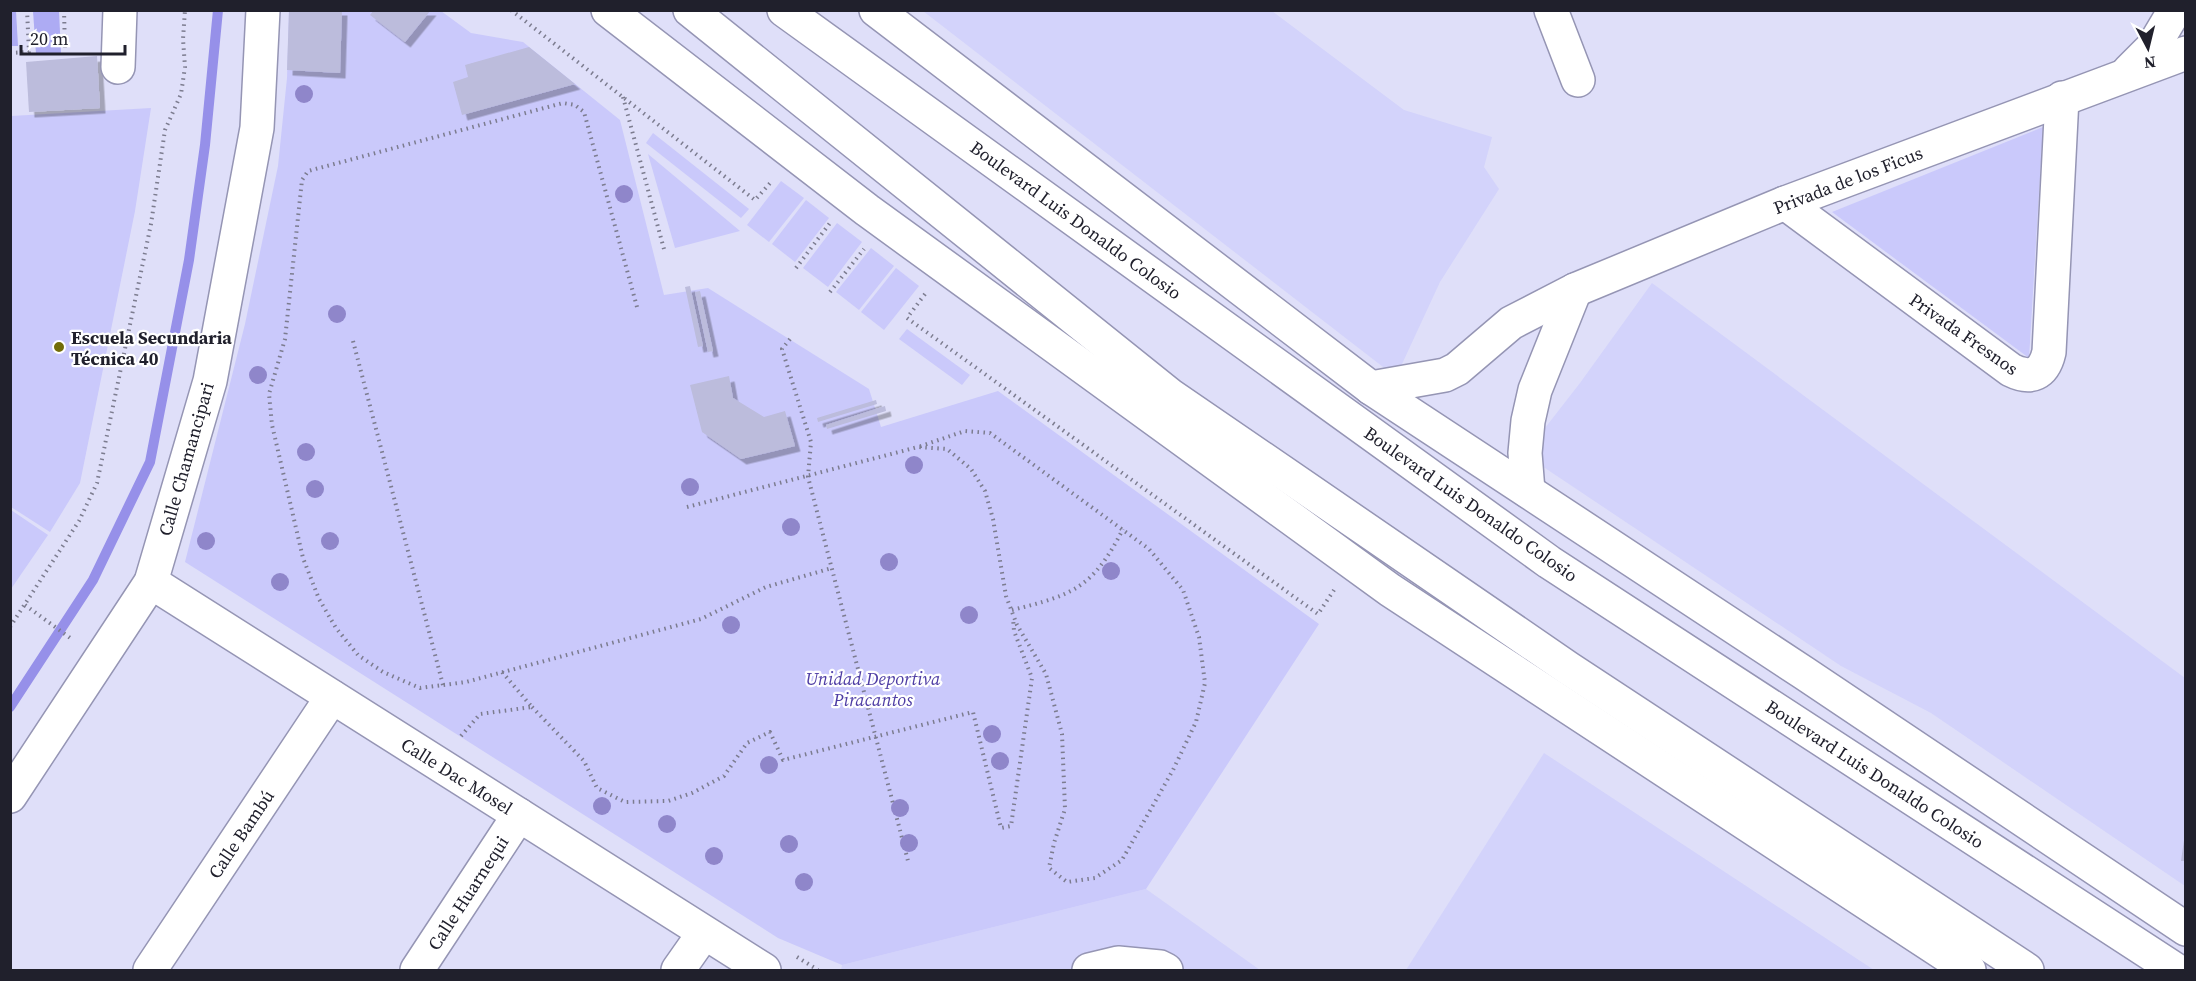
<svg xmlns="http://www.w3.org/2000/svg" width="2196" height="981" font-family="'Source Serif 4',serif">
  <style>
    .built { fill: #d3d3fb }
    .green { fill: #cac9fb }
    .forest { fill: #adabf3 }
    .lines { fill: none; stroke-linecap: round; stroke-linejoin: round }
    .stream { stroke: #9690e9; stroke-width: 10 }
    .building { fill: #bcbcdc; filter: url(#shadow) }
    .minor-casing { stroke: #9595b4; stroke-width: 36 }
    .major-casing { stroke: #9595b4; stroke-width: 36 }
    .path { stroke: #7c7c8f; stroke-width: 4; stroke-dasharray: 1.5 4.5; stroke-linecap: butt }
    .minor { stroke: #fff; stroke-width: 33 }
    .major { stroke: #fff; stroke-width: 33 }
    .tree { fill: #8f86ca }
    .poi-dot { fill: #726c07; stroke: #fff; stroke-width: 2 }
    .labels { text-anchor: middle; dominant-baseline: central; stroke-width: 4.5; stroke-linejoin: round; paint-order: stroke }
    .street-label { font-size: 18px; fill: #20202c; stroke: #fff }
    .poi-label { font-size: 18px; font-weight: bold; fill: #20202c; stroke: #fff; text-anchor: start }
    .park-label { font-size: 18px; font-style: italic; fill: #4e3da4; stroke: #fff }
  </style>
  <defs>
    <filter id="shadow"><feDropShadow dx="5.5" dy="5.5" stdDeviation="0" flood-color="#0004"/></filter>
  </defs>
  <rect width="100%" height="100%" fill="#dfdff9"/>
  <!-- built -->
  <g class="built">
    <polygon points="923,11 1272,11 1404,110 1492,137 1484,167 1499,189 1440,282 1396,377"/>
    <polygon points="1652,283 2185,678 2185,886 1931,713 1841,666 1542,466 1538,437 1580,383"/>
    <polygon points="1544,753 1874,970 1406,970"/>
    <polygon points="1146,889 1260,970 841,970 842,965"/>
  </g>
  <!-- green -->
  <g class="green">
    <polygon points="289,11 441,11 471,33 523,42 620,120 664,295 708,288 869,389 881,427 998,391 1319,624 1146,889 842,965 778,938 185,562 245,324 278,166 287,78"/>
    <polygon points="151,108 135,211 80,483 50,532 11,507 11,116"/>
    <polygon points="2043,127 2029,358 1832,212"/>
    <polygon points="653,133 749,209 741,218 646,143"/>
    <polygon points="648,154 740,231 675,248"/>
    <polygon points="781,181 804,198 769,242 747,225"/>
    <polygon points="806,200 829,218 795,262 772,244"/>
    <polygon points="837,223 862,242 828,287 803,268"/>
    <polygon points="871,248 894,266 859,310 836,292"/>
    <polygon points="896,268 919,286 884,330 861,312"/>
    <polygon points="907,329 970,375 962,385 899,339"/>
    <polygon points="11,510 48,535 11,589"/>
  </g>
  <!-- forest -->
  <g class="forest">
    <polygon points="10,11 16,11 18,46 11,46"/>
    <polygon points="33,11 59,11 61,53 36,54"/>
  </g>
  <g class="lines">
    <!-- stream -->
    <polyline class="stream" points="10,707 93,580 150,462 189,260 205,145 218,10"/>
  </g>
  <!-- building -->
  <g class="building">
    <polygon points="289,10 342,10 340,73 287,70"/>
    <polygon points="374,10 431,10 405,42 370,15"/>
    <polygon points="529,47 575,84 462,115 453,82 468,77 465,65"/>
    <polygon points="97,56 100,108 29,112 26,62"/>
    <polygon points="690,286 703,346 698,347 685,287"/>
    <polygon points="700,291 713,351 708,352 695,292"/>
    <polygon points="729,376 733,398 764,417 785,411 795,446 741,459 702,432 690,385"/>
    <polygon points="876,400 877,404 818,422 817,418"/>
    <polygon points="885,406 886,411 827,429 826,425"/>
    <polygon points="2184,840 2186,840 2186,861 2181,861"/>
  </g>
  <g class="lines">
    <defs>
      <g id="minor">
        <polyline points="608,10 867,210 1390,590 1969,970"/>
        <polyline points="876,10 1371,388 1804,673 2186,929"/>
        <polyline points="1551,10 1578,80"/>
        <polyline points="118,67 120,10"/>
        <polyline points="2129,71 2153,47 2175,10"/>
        <path d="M1785,203L2011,370C2031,380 2044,374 2049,352L2062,98"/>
        <polyline points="1371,388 1445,375 1457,369 1511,323 1575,290 1785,203 2186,53"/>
        <polyline points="1528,491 1525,453 1528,421 1535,390 1575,290"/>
        <polyline points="151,582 764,970"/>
        <polyline points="10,796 151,582 210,381 257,128 263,10"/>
        <polyline points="150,970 332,697"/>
        <polyline points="417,970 519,815"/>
        <polyline points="678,970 704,933"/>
        <polyline points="1089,970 1118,963 1160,967 1166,970"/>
      </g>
      <g id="major">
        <polyline points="690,10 1170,395 1568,668 2027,970"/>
        <polyline points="784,10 1549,562 2176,970"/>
      </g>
    </defs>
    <!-- minor casing -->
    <use href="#minor" class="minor-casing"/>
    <!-- major casing -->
    <use href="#major" class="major-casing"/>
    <!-- path -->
    <g class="path">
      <polyline points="64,10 65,49"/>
      <polyline points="511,10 755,200 772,181"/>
      <polyline points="10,53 29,52 27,10"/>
      <polyline points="623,97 665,253"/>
      <polyline points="796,268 830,223"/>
      <polyline points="830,292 864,249"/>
      <polyline points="925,294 907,318 1318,614 1334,590"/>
      <polyline points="637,307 584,112 575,105 563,103 308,171 302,180 285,339 269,394 272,425 303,558 319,599 336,628 358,655 383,672 420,688 466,682 701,619 766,587 832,568"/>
      <polyline points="790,339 782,349 811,442 808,477 908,861"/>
      <polyline points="353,341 443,685"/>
      <polyline points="687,507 918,447 947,449 971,469 985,491 993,519 1006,596 1017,625 1046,674 1062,734 1065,809 1054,843 1049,868 1067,882 1095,878 1122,860 1173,770 1196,722 1205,683 1199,637 1183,590 1149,549 990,433 965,431 918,447"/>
      <polyline points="25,605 73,640"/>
      <path d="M1012,610C1073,595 1093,588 1123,529"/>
      <polyline points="10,627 79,521 97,483 151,224 165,130 181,94 185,67 183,39 185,10"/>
      <polyline points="532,707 584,761 597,788 625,802 668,801 692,793 724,776 747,743 770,732 783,760 973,712 1001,828 1011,826 1032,678 1014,631 1013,618"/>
      <polyline points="461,736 480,714 532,707 502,672"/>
      <polyline points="797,957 818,970"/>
    </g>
    <!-- minor -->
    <use href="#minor" class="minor"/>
    <!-- major -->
    <use href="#major" class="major"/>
  </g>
  <!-- trees -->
  <g class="tree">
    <circle cx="304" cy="94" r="9"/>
    <circle cx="624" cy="194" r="9"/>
    <circle cx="337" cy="314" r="9"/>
    <circle cx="258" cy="375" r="9"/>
    <circle cx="306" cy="452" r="9"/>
    <circle cx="914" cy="465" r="9"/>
    <circle cx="690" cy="487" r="9"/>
    <circle cx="315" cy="489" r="9"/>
    <circle cx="791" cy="527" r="9"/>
    <circle cx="206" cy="541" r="9"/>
    <circle cx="330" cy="541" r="9"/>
    <circle cx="889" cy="562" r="9"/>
    <circle cx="1111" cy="571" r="9"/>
    <circle cx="280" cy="582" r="9"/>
    <circle cx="969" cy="615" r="9"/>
    <circle cx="731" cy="625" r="9"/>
    <circle cx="992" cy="734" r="9"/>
    <circle cx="1000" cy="761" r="9"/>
    <circle cx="769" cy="765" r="9"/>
    <circle cx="602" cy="806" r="9"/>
    <circle cx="900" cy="808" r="9"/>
    <circle cx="667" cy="824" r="9"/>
    <circle cx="909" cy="843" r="9"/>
    <circle cx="789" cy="844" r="9"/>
    <circle cx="714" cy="856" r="9"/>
    <circle cx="804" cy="882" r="9"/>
  </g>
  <!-- markers -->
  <circle class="poi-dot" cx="59" cy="347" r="6"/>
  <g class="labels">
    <!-- street labels -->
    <g class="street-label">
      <text transform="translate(1848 180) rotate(-21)">Privada de los Ficus</text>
      <text transform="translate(1076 220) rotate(36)">Boulevard Luis Donaldo Colosio</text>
      <text transform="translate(1964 334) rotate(35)">Privada Fresnos</text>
      <text transform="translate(186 459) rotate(-74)">Calle Chamancipari</text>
      <text transform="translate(1471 504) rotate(35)">Boulevard Luis Donaldo Colosio</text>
      <text transform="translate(1875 774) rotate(33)">Boulevard Luis Donaldo Colosio</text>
      <text transform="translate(457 776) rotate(32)">Calle Dac Mosel</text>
      <text transform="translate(241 834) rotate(-56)">Calle Bambú</text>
      <text transform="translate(468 893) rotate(-57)">Calle Huarnequi</text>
    </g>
    <!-- poi labels -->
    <g class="poi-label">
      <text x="71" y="337">Escuela Secundaria<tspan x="71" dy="21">Técnica 40</tspan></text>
    </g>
    <!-- park labels -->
    <g class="park-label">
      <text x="873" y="678">Unidad Deportiva<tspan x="873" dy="21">Piracantos</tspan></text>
    </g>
  </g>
  <!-- border -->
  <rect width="2196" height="981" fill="none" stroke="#20202c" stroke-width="24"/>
  <!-- north arrow -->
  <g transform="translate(2148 48) rotate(173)" stroke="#ffffff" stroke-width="4.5" paint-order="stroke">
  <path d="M0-4.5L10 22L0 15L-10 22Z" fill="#20202c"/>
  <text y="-9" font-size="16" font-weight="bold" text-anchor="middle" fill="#20202c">N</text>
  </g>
  <!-- scale -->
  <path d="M21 45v9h104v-9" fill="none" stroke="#20202c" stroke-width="3"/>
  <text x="30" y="45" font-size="18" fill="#20202c" stroke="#ffffff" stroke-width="4.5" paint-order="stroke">20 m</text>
</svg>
